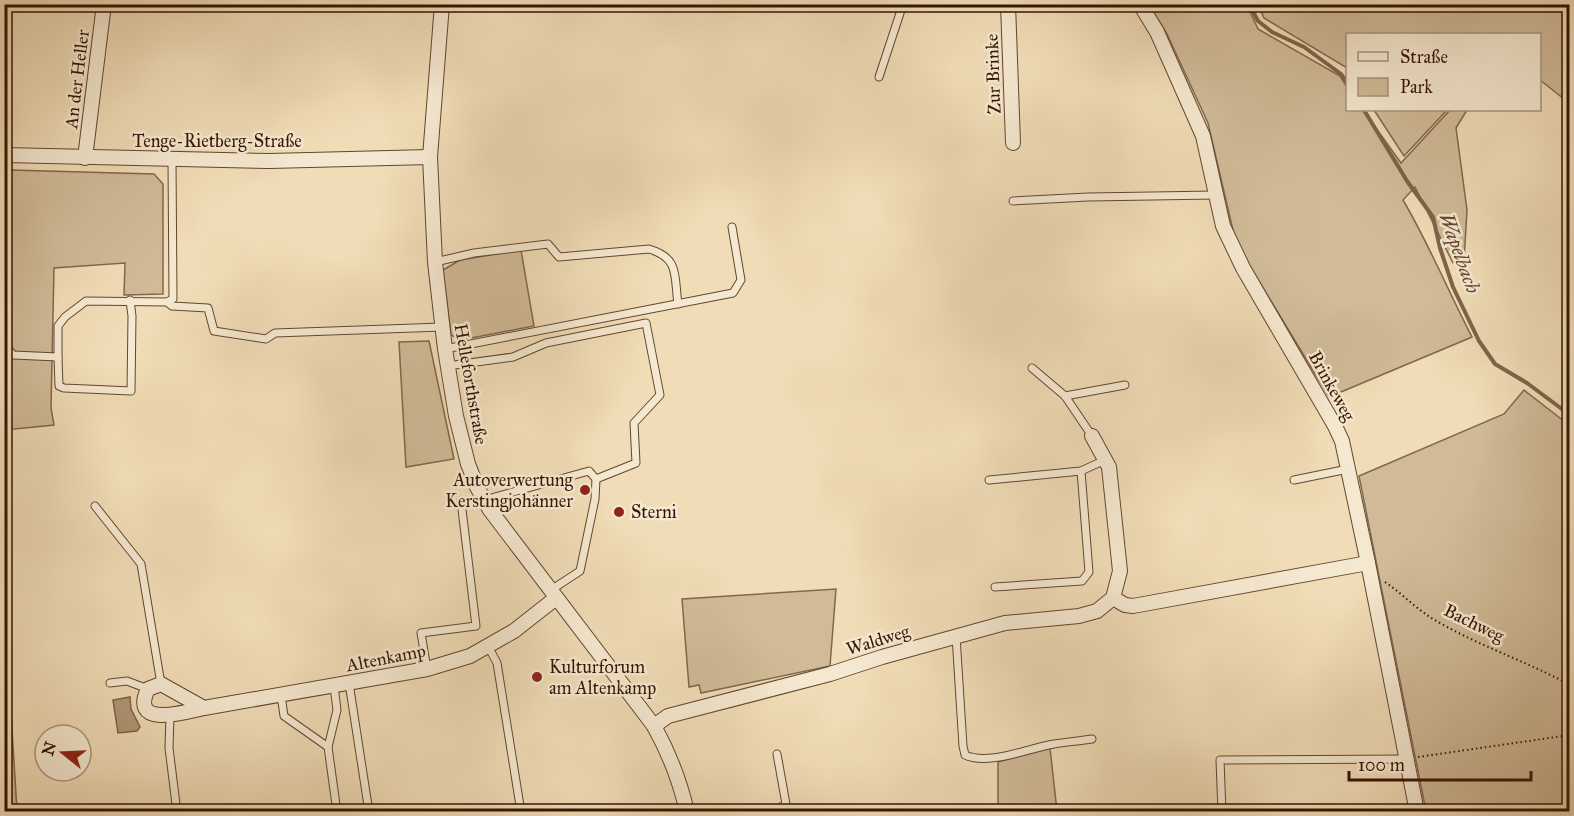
<svg xmlns="http://www.w3.org/2000/svg" width="1574" height="816" font-family="'IM FELL Great Primer',serif">
  <style>
    .green { fill: #d0ba97; stroke: #82674c; stroke-width: 1.5 }
    .water { fill: #b09879; stroke: #7f6349; stroke-width: 1.5 }
    .lines { fill: none; stroke-linecap: round; stroke-linejoin: round }
    .stream { stroke: #7f6349; stroke-width: 4 }
    .service-casing { stroke: #64462f; stroke-width: 9 }
    .minor-casing { stroke: #64462f; stroke-width: 16 }
    .path { stroke: #351402; stroke-width: 2; stroke-dasharray: 1.5 3; stroke-linecap: butt }
    .service { stroke: #f5e8d0; stroke-width: 7 }
    .minor { stroke: #f5e8d0; stroke-width: 14 }
    .poi-dot { fill: #8f2418; stroke: #f5e8d0; stroke-width: 2 }
    .labels { text-anchor: middle; dominant-baseline: central; stroke-width: 5; stroke-linejoin: round; paint-order: stroke }
    .street-label { font-size: 18px; fill: #351402; stroke: #f5e8d0 }
    .poi-label { font-size: 18px; fill: #351402; stroke: #f5e8d0; text-anchor: start }
    .water-label { font-size: 20px; font-style: italic; fill: #664932; stroke: #f5e8d0 }
  </style>
  <rect width="100%" height="100%" fill="#f0dcb6"/>
  <filter id="stains"><feTurbulence type="fractalNoise" baseFrequency=".00333" numOctaves="4"/><feColorMatrix values="0 0 0 0 .2 0 0 0 0 .09 0 0 0 0 .02 0 0 0 .5 -.17"/></filter>
  <radialGradient id="worn" r=".72"><stop offset=".6" stop-color="#630" stop-opacity="0"/><stop offset="1" stop-color="#630" stop-opacity=".3"/></radialGradient>
  <!-- green -->
  <g class="green">
    <path d="M1149,5H1247L1258,29L1340,76L1347,87L1348,110H1363L1401,163L1450,110H1467L1456,128L1467,210L1464,261L1453,263L1415,187L1403,200C1429,244 1448,291 1472,337L1329,397L1236,243L1208,123L1167,34Z"/>
    <polygon points="1258,5 1569,5 1569,103 1540,80 1540,34 1348,34 1347,68 1264,18"/>
    <polygon points="1374,110 1447,110 1404,156"/>
    <polygon points="11,170 154,174 163,184 163,294 124,295 125,263 54,268 51,408 54,425 5,430 5,181"/>
    <polygon points="521,250 534,326 461,340 451,335 443,270 460,260"/>
    <polygon points="429,341 454,459 406,467 399,342"/>
    <polygon points="1524,390 1569,425 1569,811 1426,811 1359,476 1504,414"/>
    <polygon points="836,589 830,666 701,693 699,685 689,687 682,599"/>
    <polygon points="4,615 5,615 17,811 5,811"/>
    <polygon points="1050,748 1057,811 998,811 998,762"/>
  </g>
  <!-- water -->
  <polygon class="water" points="130,697 131,709 140,727 137,731 118,733 113,700"/>
  <g class="lines">
    <!-- stream -->
    <g class="stream">
      <polyline points="1249,4 1258,21 1272,32 1304,47 1341,74 1348,84"/>
      <polyline points="1364,110 1407,181 1433,217 1440,248 1453,287 1479,341 1495,364 1527,383 1570,415"/>
    </g>
    <defs>
      <g id="service">
        <polyline points="879,77 903,4"/>
        <polyline points="1013,201 1088,197 1216,195"/>
        <path d="M435,262L474,253L548,244L559,257L649,249C680,258 674,276 678,304"/>
        <polyline points="167,302 172,306 208,308 214,331 266,339 275,333 442,327"/>
        <polyline points="4,343 13,355 58,357 58,326 65,317 86,301 167,302 173,299 172,160"/>
        <polyline points="445,349 733,293 741,280 732,227"/>
        <polyline points="58,357 59,386 64,388 131,391 132,316 130,300"/>
        <polyline points="447,366 513,357 546,343 646,323 660,395 634,423 636,463 596,479"/>
        <polyline points="1032,368 1065,396 1092,436"/>
        <polyline points="1065,396 1125,385"/>
        <polyline points="989,480 1081,471 1105,460"/>
        <polyline points="1294,480 1348,469"/>
        <polyline points="484,500 589,471 596,479 595,499 580,571 551,590"/>
        <polyline points="95,506 141,564 161,684"/>
        <polyline points="995,587 1082,581 1089,572 1081,471"/>
        <path d="M956,636L963,746L965,755C988,766 1029,748 1054,744C1066,742 1079,741 1092,739"/>
        <polyline points="488,646 497,663 521,812"/>
        <polyline points="427,669 421,633 476,626 461,501"/>
        <polyline points="110,683 127,681 148,689"/>
        <polyline points="349,683 369,812"/>
        <polyline points="334,686 337,710 328,747 337,812"/>
        <polyline points="281,695 284,716 328,747"/>
        <polyline points="170,716 169,748 177,812"/>
        <polyline points="777,754 786,804 784,809"/>
        <polyline points="1222,812 1220,760 1407,759"/>
      </g>
      <g id="minor">
        <path d="M442,4L430,157L435,262L445,349L456,416L468,464L477,487L490,510L654,726C669,753 680,781 687,812"/>
        <polyline points="1008,4 1013,143"/>
        <polyline points="1140,4 1157,32 1203,136 1223,226 1243,268 1335,426 1342,441 1368,563 1417,812"/>
        <polyline points="4,155 269,161 430,157"/>
        <polyline points="85,158 104,4"/>
        <polyline points="1113,598 1125,605 1133,606 1368,563"/>
        <path d="M204,708L161,684L148,689C129,729 186,712 204,708L427,669L470,656L514,631L556,598"/>
        <polyline points="654,726 668,716 830,674 882,657 1005,623 1079,616 1097,611 1113,598 1120,571 1109,467 1092,436"/>
        <polyline points="782,812 784,809"/>
      </g>
    </defs>
    <!-- service casing -->
    <use href="#service" class="service-casing"/>
    <!-- minor casing -->
    <use href="#minor" class="minor-casing"/>
    <!-- path -->
    <g class="path">
      <path d="M1385,582C1404,595 1419,612 1440,623C1482,647 1528,662 1570,685"/>
      <polyline points="1418,757 1570,735"/>
    </g>
    <!-- service -->
    <use href="#service" class="service"/>
    <!-- minor -->
    <use href="#minor" class="minor"/>
  </g>
  <!-- markers -->
  <g class="poi-dot">
    <circle cx="585" cy="490" r="6"/>
    <circle cx="619" cy="512" r="6"/>
    <circle cx="537" cy="677" r="6"/>
  </g>
  <g class="labels">
    <!-- street labels -->
    <g class="street-label">
      <text transform="translate(993 74) rotate(-92)">Zur Brinke</text>
      <text transform="translate(77 79) rotate(-83)">An der Heller</text>
      <text x="217" y="141">Tenge-Rietberg-Straße</text>
      <text transform="translate(471 384) rotate(80)">Helleforthstraße</text>
      <text transform="translate(1332 386) rotate(61)">Brinkeweg</text>
      <text transform="translate(1474 623) rotate(26)">Bachweg</text>
      <text transform="translate(878 640) rotate(-17)">Waldweg</text>
      <text transform="translate(386 658) rotate(-11)">Altenkamp</text>
    </g>
    <!-- poi labels -->
    <g class="poi-label">
      <text x="573" y="480" text-anchor="end">Autoverwertung<tspan x="573" dy="21">Kerstingjohänner</tspan></text>
      <text x="631" y="512">Sterni</text>
      <text x="549" y="667">Kulturforum<tspan x="549" dy="21">am Altenkamp</tspan></text>
    </g>
    <!-- water labels -->
    <g class="water-label">
      <text transform="translate(1460 253) rotate(70)">Wapelbach</text>
    </g>
  </g>
  <!-- margin -->
  <rect width="1574" height="816" fill="none" stroke="#f0dcb6" stroke-width="24"/>
  <rect x="6" y="6" width="1562" height="804" fill="none" stroke="#351402" stroke-width="3"/>
  <rect x="12" y="12" width="1550" height="792" fill="none" stroke="#351402" stroke-width="1.5"/>
  <!-- legend -->
  <rect x="1346" y="33" width="195" height="78" fill="#f5e8d0" stroke="#a8937e" stroke-width="1.5"/>
  <rect x="1358" y="52" width="30" height="9" fill="#f5e8d0" stroke="#a8937e" stroke-width="1.5"/>
  <text x="1400" y="63" font-size="18" fill="#351402">Straße</text>
  <rect x="1358" y="78" width="30" height="18" fill="#d0ba97" stroke="#a8937e" stroke-width="1.5"/>
  <text x="1400" y="93" font-size="18" fill="#351402">Park</text>
  <!-- north arrow -->
  <g transform="translate(63 753) rotate(288)"><circle r="28" fill="#f5e8d0" stroke="#a8937e" stroke-width="1.5"/>
  <path d="M0-4.5L10 22L0 15L-10 22Z" fill="#8f2418"/>
  <text y="-9" font-size="16" font-weight="bold" text-anchor="middle" fill="#351402">N</text>
  </g>
  <!-- scale -->
  <path d="M1349 771v9h182v-9" fill="none" stroke="#351402" stroke-width="3"/>
  <text x="1358" y="771" font-size="18" fill="#351402" stroke="#f5e8d0" stroke-width="4.5" paint-order="stroke">100 m</text>
  <rect width="100%" height="100%" filter="url(#stains)"/>
  <rect width="100%" height="100%" fill="url(#worn)"/>
</svg>
